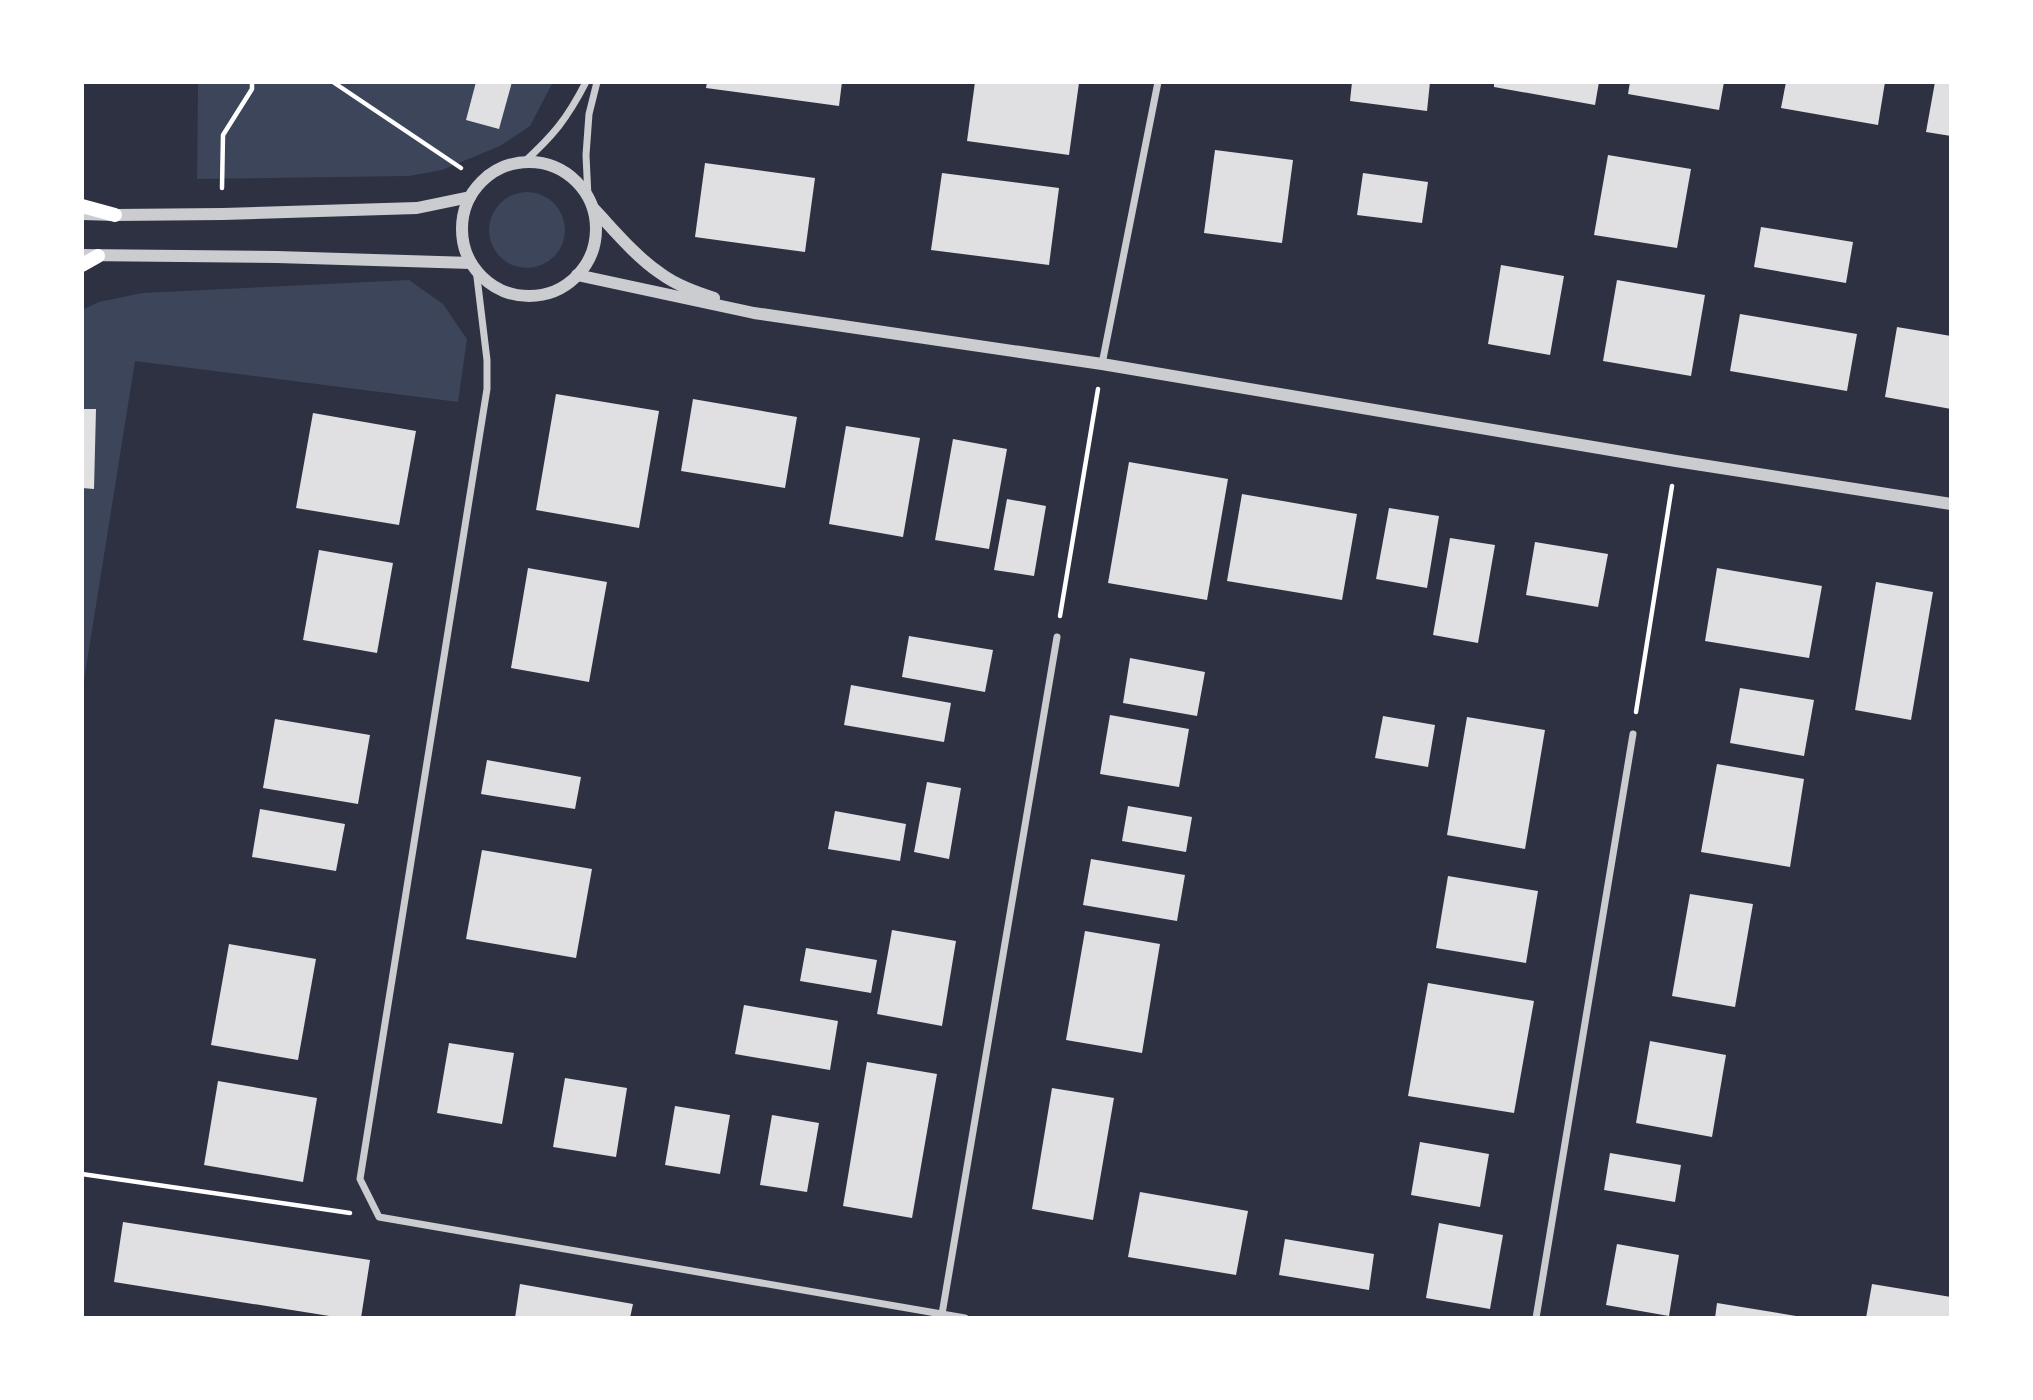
<svg xmlns="http://www.w3.org/2000/svg" width="2033" height="1400" font-family="'Archivo Narrow',sans-serif">
  <style>
    .green { fill: #3c4559 }
    .building { fill: #e0e0e3 }
    .lines { fill: none; stroke-linecap: round; stroke-linejoin: round }
    .path { stroke: #fff; stroke-width: 4.5 }
    .minor { stroke: #caccd0; stroke-width: 7 }
    .tertiary { stroke: #caccd0; stroke-width: 12 }
    .secondary { stroke: #fff; stroke-width: 14 }
  </style>
  <rect width="100%" height="100%" fill="#2d3142"/>
  <!-- green -->
  <g class="green">
    <polygon points="198,82 553,82 530,126 500,146 442,170 409,176 197,179"/>
    <circle cx="527" cy="230" r="38"/>
    <polygon points="409,280 443,304 467,339 458,402 135,361 82,693 82,310 99,302 142,293"/>
  </g>
  <!-- building -->
  <g class="building">
    <polygon points="476,82 512,82 499,129 466,120"/>
    <polygon points="707,82 842,82 839,106 706,88"/>
    <polygon points="975,82 1079,83 1069,155 967,141"/>
    <polygon points="1352,82 1430,82 1427,111 1350,101"/>
    <polygon points="1494,82 1599,82 1595,105 1494,87"/>
    <polygon points="1630,82 1724,82 1719,110 1628,94"/>
    <polygon points="1786,82 1885,82 1878,125 1781,108"/>
    <polygon points="1935,82 1951,82 1951,136 1926,132"/>
    <polygon points="1215,150 1293,160 1282,243 1204,233"/>
    <polygon points="1608,155 1691,169 1677,248 1594,235"/>
    <polygon points="705,163 815,178 805,252 695,237"/>
    <polygon points="942,173 1059,188 1049,265 931,250"/>
    <polygon points="1363,173 1428,182 1422,223 1357,215"/>
    <polygon points="1761,227 1853,242 1846,283 1754,267"/>
    <polygon points="1501,265 1564,276 1550,355 1488,344"/>
    <polygon points="1617,280 1705,295 1691,376 1603,361"/>
    <polygon points="1740,314 1857,334 1847,391 1730,371"/>
    <polygon points="1897,327 1951,336 1951,409 1885,397"/>
    <polygon points="556,394 659,411 639,528 536,510"/>
    <polygon points="693,399 797,417 785,488 681,471"/>
    <polygon points="82,409 96,409 94,489 82,488"/>
    <polygon points="313,413 416,431 399,525 296,508"/>
    <polygon points="846,426 920,438 903,537 829,524"/>
    <polygon points="953,439 1007,449 989,549 935,540"/>
    <polygon points="1129,462 1228,479 1207,600 1108,583"/>
    <polygon points="1242,494 1357,514 1342,600 1227,581"/>
    <polygon points="1007,499 1046,506 1034,576 994,570"/>
    <polygon points="1389,508 1439,516 1427,588 1376,579"/>
    <polygon points="1450,538 1495,545 1478,643 1433,635"/>
    <polygon points="1535,542 1608,554 1598,607 1526,595"/>
    <polygon points="319,550 393,563 377,653 303,640"/>
    <polygon points="528,568 607,582 589,682 511,668"/>
    <polygon points="1717,568 1822,586 1809,658 1705,641"/>
    <polygon points="1876,582 1933,592 1911,720 1855,710"/>
    <polygon points="909,636 993,650 985,692 902,677"/>
    <polygon points="1130,658 1205,672 1197,716 1123,703"/>
    <polygon points="851,685 951,703 944,742 844,725"/>
    <polygon points="1740,688 1814,700 1804,756 1730,743"/>
    <polygon points="1110,715 1189,729 1179,787 1100,774"/>
    <polygon points="1383,716 1435,725 1428,767 1375,758"/>
    <polygon points="1467,717 1545,730 1525,849 1447,835"/>
    <polygon points="275,719 370,735 358,804 263,788"/>
    <polygon points="487,760 581,777 575,809 481,794"/>
    <polygon points="1717,764 1804,779 1790,867 1701,852"/>
    <polygon points="927,782 961,788 949,859 914,852"/>
    <polygon points="1128,806 1192,817 1186,852 1122,841"/>
    <polygon points="260,809 345,824 336,871 252,857"/>
    <polygon points="835,811 906,824 900,861 828,849"/>
    <polygon points="482,850 592,869 576,958 466,939"/>
    <polygon points="1091,859 1185,875 1177,921 1083,905"/>
    <polygon points="1448,876 1538,891 1526,963 1436,948"/>
    <polygon points="1690,894 1753,904 1735,1007 1672,996"/>
    <polygon points="892,930 956,941 942,1026 877,1014"/>
    <polygon points="1085,931 1160,944 1142,1053 1066,1040"/>
    <polygon points="229,944 316,959 298,1060 211,1045"/>
    <polygon points="806,948 877,960 871,993 800,981"/>
    <polygon points="1428,983 1534,1001 1514,1113 1408,1096"/>
    <polygon points="744,1005 838,1021 830,1070 735,1054"/>
    <polygon points="1650,1041 1726,1055 1712,1137 1636,1123"/>
    <polygon points="449,1043 514,1053 502,1124 437,1113"/>
    <polygon points="867,1062 937,1074 912,1218 843,1206"/>
    <polygon points="565,1078 627,1088 616,1157 553,1147"/>
    <polygon points="218,1081 317,1098 303,1182 204,1165"/>
    <polygon points="1052,1088 1114,1098 1093,1220 1032,1209"/>
    <polygon points="675,1106 730,1115 720,1174 665,1165"/>
    <polygon points="772,1115 819,1123 807,1192 760,1185"/>
    <polygon points="1420,1142 1489,1154 1480,1207 1411,1195"/>
    <polygon points="1610,1153 1681,1165 1675,1202 1604,1190"/>
    <polygon points="1140,1192 1248,1211 1236,1275 1128,1257"/>
    <polygon points="123,1222 370,1260 361,1318 342,1318 114,1282"/>
    <polygon points="1439,1223 1503,1235 1490,1309 1426,1298"/>
    <polygon points="1285,1239 1374,1254 1369,1290 1279,1275"/>
    <polygon points="1617,1244 1679,1255 1669,1316 1606,1305"/>
    <polygon points="520,1284 633,1304 630,1318 515,1318"/>
    <polygon points="1872,1284 1951,1297 1950,1318 1866,1318"/>
    <polygon points="1717,1303 1796,1316 1796,1318 1715,1318"/>
  </g>
  <g class="lines">
    <!-- path -->
    <g class="path">
      <polyline points="333,82 461,168"/>
      <polyline points="222,188 223,135 252,89 252,82"/>
      <polyline points="1060,616 1098,389"/>
      <polyline points="1636,712 1672,486"/>
      <polyline points="82,1174 350,1213"/>
    </g>
    <!-- minor -->
    <g class="minor">
      <path d="M523,163C553,136 567,119 586,82"/>
      <polyline points="588,197 586,155 589,114 597,82"/>
      <polyline points="476,269 487,360 487,389 360,1179 379,1217 965,1318"/>
      <polyline points="1102,364 1158,82"/>
      <polyline points="942,1314 1057,637"/>
      <polyline points="1536,1318 1633,734"/>
    </g>
    <!-- tertiary -->
    <g class="tertiary">
      <circle cx="529" cy="229" r="67"/>
      <path d="M593,208C614,230 635,256 660,273C676,285 696,292 714,298"/>
      <polyline points="82,214 115,215 223,214 417,208 470,197"/>
      <polyline points="82,255 277,257 471,263"/>
      <polyline points="577,275 754,313 1102,364 1676,461 1951,504"/>
    </g>
    <!-- secondary -->
    <g class="secondary">
      <polyline points="82,206 115,215"/>
      <polyline points="82,265 98,256"/>
    </g>
  </g>
  <!-- border -->
  <rect width="2033" height="1400" fill="none" stroke="#ffffff" stroke-width="168"/>
</svg>
